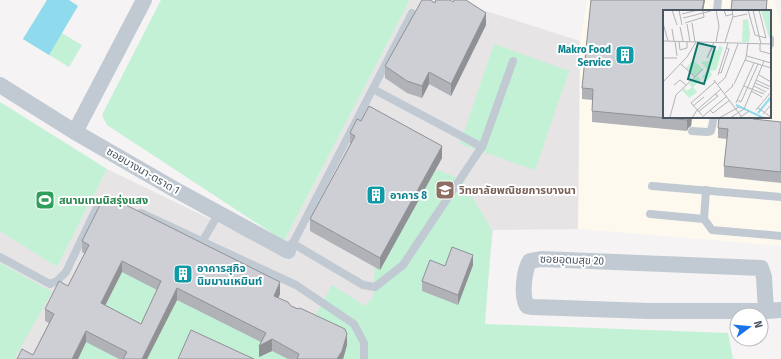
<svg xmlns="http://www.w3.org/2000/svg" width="781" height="359" font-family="'Fira Sans Condensed','Noto Sans Thai',sans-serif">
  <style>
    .commercial { fill: #fdf9ef; fill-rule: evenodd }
    .education { fill: #e6e4e5 }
    .green { fill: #c3f1d5 }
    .water { fill: #90daee }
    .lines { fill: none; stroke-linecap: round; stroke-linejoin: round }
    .service { stroke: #c1cad2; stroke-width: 8 }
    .minor { stroke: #c1cad2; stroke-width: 16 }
    .wall { fill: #b0b2b7; fill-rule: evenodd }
    .shaded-wall { fill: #909195 }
    .building { fill: #cdcfd5; stroke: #909195; fill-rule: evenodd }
    .labels { text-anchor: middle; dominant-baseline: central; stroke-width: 4; stroke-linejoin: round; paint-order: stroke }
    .culture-label { font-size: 11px; font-weight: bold; fill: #0d838f; stroke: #fff; text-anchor: start }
    .street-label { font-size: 11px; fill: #4a5661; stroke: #fff }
    .education-label { font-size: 11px; font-weight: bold; fill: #785e54; stroke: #fff; text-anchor: start }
    .leisure-label { font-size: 11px; font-weight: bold; fill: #27864d; stroke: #fff; text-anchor: start }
    .inset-river { fill: none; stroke: #90daee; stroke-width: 2 }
    .inset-road { fill: none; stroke: #b1b4b9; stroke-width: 1 }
    .view { fill: #0f766e; fill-opacity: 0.15; stroke: #0f766e; stroke-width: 2 }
    .inset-edge { fill: none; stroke: #4a5661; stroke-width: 2 }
  </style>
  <rect width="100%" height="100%" fill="#f5f3f3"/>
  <!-- commercial -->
  <path class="commercial" d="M587,0H774L781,28V246L578,229L580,41ZM664,11H770V117H664Z"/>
  <!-- education -->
  <polygon class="education" points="410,0 451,0 580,41 578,229 493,230 484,318 375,359 0,359 0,231 57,267 107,169 237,232 288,260 284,241"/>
  <!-- green -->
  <g class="green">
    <polygon points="161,0 410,0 284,241 107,125 102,115"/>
    <polygon points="36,18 82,45 69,67 23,39"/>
    <polygon points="494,44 569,71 535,170 460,144"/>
    <polygon points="0,102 107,169 57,267 0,231"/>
    <polygon points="424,168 443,172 462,180 492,230 485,324 728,333 733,359 77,359 123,267 296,350 332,285 365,306 373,297 375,260"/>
    <polygon points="0,263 52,292 14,359 0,359"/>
  </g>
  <!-- water -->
  <polygon class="water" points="47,0 69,0 78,6 49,55 23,39"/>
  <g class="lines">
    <!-- service -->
    <g class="service">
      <polyline points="717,11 718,0"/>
      <polyline points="770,39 770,44"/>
      <polyline points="373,89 482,147"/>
      <polyline points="692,131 707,132 711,131 714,117"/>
      <polyline points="652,186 781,197"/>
      <polyline points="141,213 296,285 354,324 364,343 364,359"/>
      <polyline points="650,214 704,219 712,230 781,236"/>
      <polyline points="704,219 706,190"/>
      <polyline points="202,242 219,213"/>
      <polyline points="292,243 363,285 375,287 403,265 483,145 513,61"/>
      <polyline points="291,247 412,13"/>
      <polyline points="0,257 50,284 57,281 66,272 98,205 105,201 110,201"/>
    </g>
    <!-- minor -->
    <g class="minor">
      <polyline points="0,85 75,132 174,189 288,251"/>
      <polyline points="75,132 144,0"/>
      <path d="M766,311L764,277L761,268L541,259L530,261C524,270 521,296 527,306L533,307L649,311H766L781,310"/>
    </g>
  </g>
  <!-- wall -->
  <g class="wall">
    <polygon points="591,0 705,0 703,11 664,117 692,117 691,126 688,128 687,131 592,122 592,100 582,99 582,88"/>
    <polygon points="435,3 486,25 451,96 429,84 422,98 407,93 385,78 385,66"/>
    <polygon points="754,119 781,122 781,183 724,177 724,166 727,139 718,138 718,128"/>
    <polygon points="350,133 442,158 380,270 310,231 310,219 350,145"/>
    <path d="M82,241L280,294L278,298L291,306L347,345L343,359H288L272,351L259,357L261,342L177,300L147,359H119L86,342L78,359H17L33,355L49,323L45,321V309L68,286L85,254L82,252ZM122,272L157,290L141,324L105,305Z"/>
    <polygon points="473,265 458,305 422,291 422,281 445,266"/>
  </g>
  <!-- shaded-wall -->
  <g class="shaded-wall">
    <polygon points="704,0 705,0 703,11 702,11"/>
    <polygon points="767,0 767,11 766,11"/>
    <polygon points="486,13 486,25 451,96 451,84"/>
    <polygon points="429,72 429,84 422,98 422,86"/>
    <polygon points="688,117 692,117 691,126 688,128 687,131 687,120"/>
    <polygon points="442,146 442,158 380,270 380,258"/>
    <polygon points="473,255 473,265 458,305 458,295"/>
    <polygon points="122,261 122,272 101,314 101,303"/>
    <polygon points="280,282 280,294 274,307 274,296"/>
    <polygon points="177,288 177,300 147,359 142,359"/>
    <polygon points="86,331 86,342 78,359 72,359"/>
    <polygon points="347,334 347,345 343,359 337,359"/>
    <polygon points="272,339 272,351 259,357 259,346"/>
  </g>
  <!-- building -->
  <g class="building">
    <polygon points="422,0 430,0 435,3 436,0 450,0 453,2 454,0 466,0 486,13 451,84 429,72 422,86 407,81 385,66"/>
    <polygon points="591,0 704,0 702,11 664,11 664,117 688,117 687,120 592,111 593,89 582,88"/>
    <polygon points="732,0 767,0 766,11 731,11"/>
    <polygon points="369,106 442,146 380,258 310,219 355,136 350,133 357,119 361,121"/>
    <polygon points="719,117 753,117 753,119 781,122 781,172 724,166 728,129 718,128"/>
    <path d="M106,195L280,282L274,296L288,302L291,306L298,309L300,308L345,329L347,334L342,351L337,359H297L299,354L272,339L259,346L266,333L177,288L142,359H123L127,352L86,331L72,359H17L22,349L33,355L54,314L45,309L59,281L68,286L89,245L82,241L104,197ZM122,261L161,281L141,324L101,303Z"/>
    <polygon points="452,247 473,255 458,295 422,281 430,260 445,266"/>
    <polygon points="191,330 254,359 178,359"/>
  </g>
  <!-- icons -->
  <defs>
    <symbol id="building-square" viewBox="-11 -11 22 22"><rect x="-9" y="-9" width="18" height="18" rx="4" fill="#0f9aa8" stroke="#fff"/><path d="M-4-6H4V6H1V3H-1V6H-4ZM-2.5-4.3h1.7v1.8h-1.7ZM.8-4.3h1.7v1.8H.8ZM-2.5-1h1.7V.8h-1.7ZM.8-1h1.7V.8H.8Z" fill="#fff"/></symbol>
    <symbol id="university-square" viewBox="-11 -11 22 22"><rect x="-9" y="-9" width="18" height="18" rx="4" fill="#8d6e63" stroke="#fff"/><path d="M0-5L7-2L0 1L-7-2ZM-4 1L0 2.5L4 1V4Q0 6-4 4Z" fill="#fff"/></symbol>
    <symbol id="stadium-square" viewBox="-11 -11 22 22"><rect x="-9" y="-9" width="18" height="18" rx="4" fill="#2e9e5b" stroke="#fff"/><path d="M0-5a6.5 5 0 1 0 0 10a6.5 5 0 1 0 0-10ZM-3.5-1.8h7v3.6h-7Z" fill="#fff"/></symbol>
  </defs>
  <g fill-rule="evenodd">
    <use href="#building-square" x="614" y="44" width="22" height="22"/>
    <use href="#university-square" x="434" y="179" width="22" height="22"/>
    <use href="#building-square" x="365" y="184" width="22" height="22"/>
    <use href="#stadium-square" x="34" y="189" width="22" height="22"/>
    <use href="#building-square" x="172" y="263" width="22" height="22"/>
  </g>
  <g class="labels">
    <!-- culture labels -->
    <g class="culture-label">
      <text x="611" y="49" text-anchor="end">Makro Food<tspan x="611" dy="13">Service</tspan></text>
      <text x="390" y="195">อาคาร 8</text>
      <text x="197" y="268">อาคารสุกิจ<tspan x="197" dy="13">นิมมานเหมินท์</tspan></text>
    </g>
    <!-- street labels -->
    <g class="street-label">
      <text transform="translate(143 171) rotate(30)">ซอยบางนา-ตราด 1</text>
      <text transform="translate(572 260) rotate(2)">ซอยอุดมสุข 20</text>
    </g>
    <!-- education labels -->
    <g class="education-label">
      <text x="459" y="190">วิทยาลัยพณิชยการบางนา</text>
    </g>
    <!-- leisure labels -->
    <g class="leisure-label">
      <text x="59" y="200">สนามเทนนิสรุ่งแสง</text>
    </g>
  </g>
  <!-- overview -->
  <g transform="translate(663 10)">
    <rect width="108" height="108" fill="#f5f3f3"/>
    <path d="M98,0H108V28H106ZM85,9L87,24L86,32H79L80,10ZM56,36L60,37L53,60L47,61L49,65L44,71L39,67L45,60L38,52L46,51L50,40H55ZM30,50L40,59L32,66L23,58ZM34,66L38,70L30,77L34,82L26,88L19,80L21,78L24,81L29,77L26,74Z" fill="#c3f1d5"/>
    <path class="inset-river" d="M73,95L101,108M95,103L108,87"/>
    <path class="inset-road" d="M9,0L14,15M16,0L19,15M61,0L63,6L70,4M85,0L92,25L103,28L96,0M90,0L98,34M19,4L35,0M70,7L84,4M20,8L48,1M0,13L5,31M22,13L41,7L40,0M29,13L32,32M24,14L27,32M17,17L20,31M9,19L11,31M0,31L108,34M12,31L14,46M16,31L17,40L24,38V32M53,32L56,16L53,0M62,32L70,6L69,0M97,34V41L108,44M49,38L44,48L51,32M84,46L108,53M0,48H14M82,50L108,58M18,54L32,67M56,62L58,63L66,39L64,38M55,65L65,33M96,65L108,72M51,70L78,106M93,70L108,77M0,72L24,47L33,32M92,73L106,79M55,74L62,68L75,34M71,74L83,48L85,33M11,75L17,70L23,75M81,76L101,84M91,76L103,82M88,81L99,87M62,83L70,76L69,74M74,90L78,92L95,54M73,93L91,53M30,96L41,87M95,98L108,107M47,100L50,103L67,90M93,100L108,82M35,102L55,86L52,84M100,104L108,95M39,105L28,93L52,72M7,107L13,85L40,59M29,108L34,100L58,79M38,108L64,86M56,108L76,97M67,108L81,99L101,51M76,108L86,101"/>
    <path class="view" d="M35,33L52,37L41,74L25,69Z"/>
    <rect width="108" height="108" class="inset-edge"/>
  </g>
  <!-- north arrow -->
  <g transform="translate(749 327) rotate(74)"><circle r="19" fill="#ffffff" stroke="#b7bbc0"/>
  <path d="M0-3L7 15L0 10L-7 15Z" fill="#1a73e8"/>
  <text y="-6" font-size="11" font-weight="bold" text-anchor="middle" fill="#4a5661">N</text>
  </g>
</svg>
